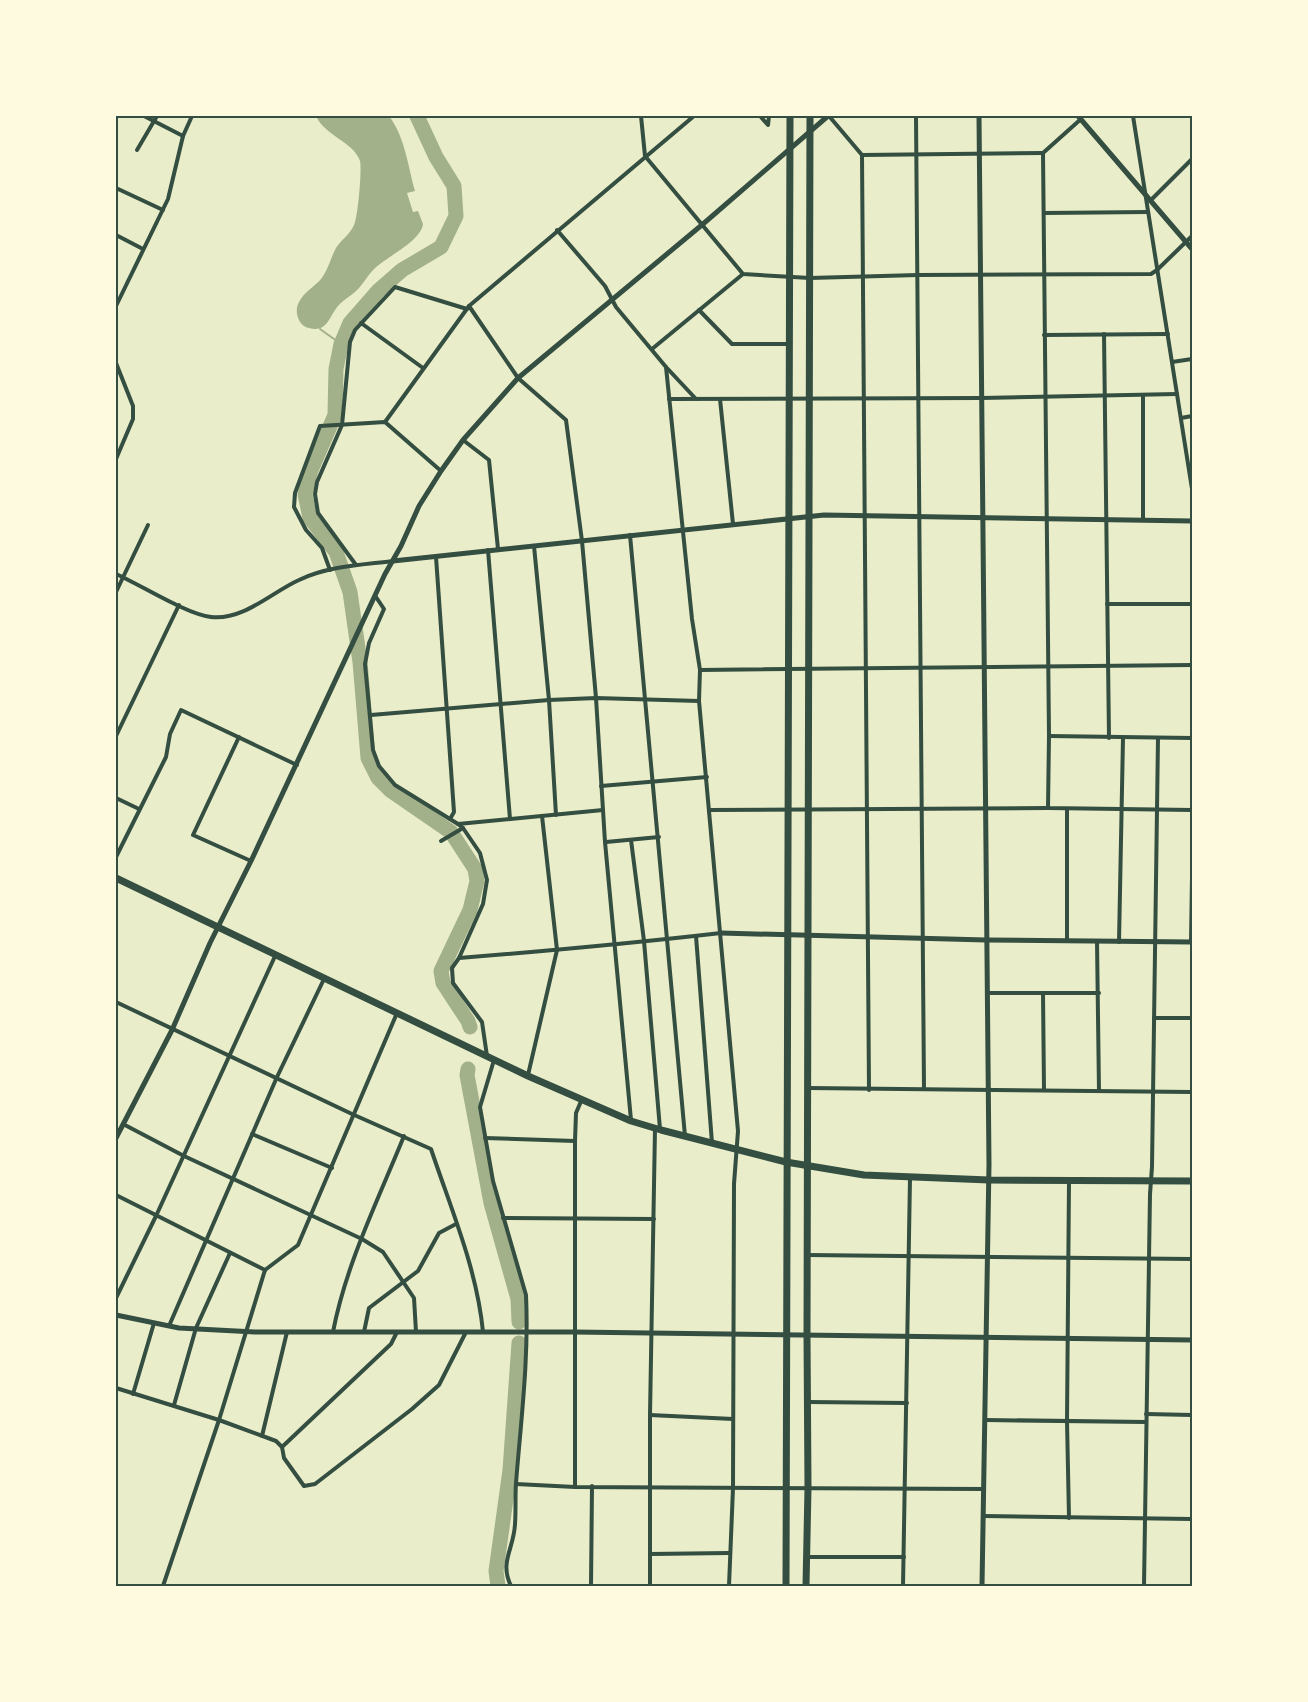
<svg xmlns="http://www.w3.org/2000/svg" width="1308" height="1702" font-family="'DejaVu Sans',sans-serif">
  <style>
    .water { fill: #a3b18a }
    .lines { fill: none; stroke-linecap: round; stroke-linejoin: round }
    .stream { stroke: #a3b18a; stroke-width: 2 }
    .river { stroke: #a3b18a; stroke-width: 15 }
    .minor { stroke: #344e41; stroke-width: 4 }
    .tertiary { stroke: #344e41; stroke-width: 5 }
    .primary { stroke: #344e41; stroke-width: 7 }
    .trunk { stroke: #344e41; stroke-width: 7 }
    .neatline { fill: none; stroke: #344e41; stroke-width: 2 }
  </style>
  <rect width="100%" height="100%" fill="#e9edc9"/>
  <!-- water -->
  <path class="water" d="M316,116H389C405,137 408,166 415,191L407,193L413,212L418,211L423,224C421,240 391,255 380,264C371,270 366,280 359,288C353,295 344,299 338,306C329,317 327,333 309,328C304,327 301,324 299,320C296,314 296,307 299,302C304,292 314,287 321,279C328,270 330,260 335,250C339,241 350,235 354,225C358,217 362,169 360,161C354,142 325,136 316,116Z"/>
  <g class="lines">
    <!-- stream -->
    <polyline class="stream" points="320,329 341,344"/>
    <!-- river -->
    <g class="river">
      <polyline points="417,116 436,157 454,186 456,216 441,247 402,270 378,291 350,323 341,344 336,369 335,415 311,470 305,494 310,518 336,552 350,592 360,662 368,758 378,778 390,790 451,832 475,869 477,881 470,910 441,971 443,983 468,1021 470,1027"/>
      <polyline points="468,1069 467,1075 491,1203 518,1299 519,1322"/>
      <polyline points="498,1586 496,1571 510,1470 519,1343"/>
    </g>
    <!-- minor -->
    <g class="minor">
      <polyline points="144,116 183,136"/>
      <polyline points="641,116 645,156 743,274 810,278 918,275 1151,274 1157,270 1192,236"/>
      <polyline points="760,116 768,125 769,116"/>
      <polyline points="829,116 862,155 869,1090"/>
      <polyline points="916,116 924,1089"/>
      <polyline points="1133,116 1192,489"/>
      <polyline points="1081,119 1043,153 1049,736 1048,808 1192,810"/>
      <polyline points="137,150 157,116"/>
      <polyline points="862,155 1043,153"/>
      <polyline points="116,188 163,210"/>
      <polyline points="1150,201 1192,159"/>
      <polyline points="1044,213 1148,212"/>
      <polyline points="557,230 605,286 616,307 666,367 696,399"/>
      <polyline points="116,235 143,249"/>
      <polyline points="116,306 168,199 183,136 192,116"/>
      <polyline points="469,306 518,378 566,420 582,541 596,698 605,842 631,1120"/>
      <polyline points="699,310 732,344 788,344"/>
      <polyline points="361,323 423,368"/>
      <polyline points="1104,334 1109,738"/>
      <polyline points="1044,335 1168,334"/>
      <polyline points="652,349 743,274"/>
      <polyline points="1172,362 1192,359"/>
      <polyline points="116,363 133,406 133,419 116,459"/>
      <polyline points="666,367 692,619 700,670 699,701 738,1131 734,1184 733,1488 729,1586"/>
      <polyline points="1143,395 1143,520"/>
      <polyline points="669,399 982,398 1177,394"/>
      <polyline points="720,399 733,524"/>
      <polyline points="1181,418 1192,416"/>
      <polyline points="385,422 469,306 694,116"/>
      <polyline points="463,440 489,460 498,549"/>
      <polyline points="630,535 685,1136"/>
      <polyline points="534,546 549,700 556,815"/>
      <polyline points="488,550 510,819"/>
      <polyline points="436,557 454,812 450,819"/>
      <polyline points="356,565 318,513 315,494 317,482 342,425 350,342 355,330 395,287 467,309"/>
      <polyline points="330,570 322,548 306,530 294,507 295,493 320,426 385,422 441,471"/>
      <path d="M116,574C141,585 186,614 211,617C243,621 272,592 299,580C328,566 361,565 393,561"/>
      <polyline points="116,592 148,525"/>
      <polyline points="376,597 384,609 369,643 365,664 373,750 379,766 395,785 458,824 463,828 480,853 487,880 483,904 459,958 452,968 453,983 482,1022 487,1056"/>
      <polyline points="1107,604 1192,604"/>
      <polyline points="700,670 1192,665"/>
      <polyline points="371,715 549,700 596,698 699,701"/>
      <polyline points="116,736 179,605"/>
      <polyline points="1049,736 1192,738"/>
      <polyline points="239,737 193,835 251,861"/>
      <polyline points="601,786 707,777"/>
      <polyline points="116,798 139,809"/>
      <polyline points="1067,809 1067,940"/>
      <polyline points="709,810 1048,808"/>
      <polyline points="458,824 603,810"/>
      <polyline points="631,840 644,941 660,1129"/>
      <polyline points="441,841 463,828"/>
      <polyline points="606,842 659,837"/>
      <polyline points="116,857 166,757 170,734 181,710 297,765"/>
      <polyline points="696,936 712,1143"/>
      <polyline points="1097,941 1099,1091"/>
      <polyline points="1119,942 1123,738"/>
      <polyline points="1191,942 1192,877"/>
      <path d="M459,958C547,951 634,943 721,933"/>
      <polyline points="988,993 1043,993 1044,1090"/>
      <polyline points="1043,993 1099,993"/>
      <path d="M116,1002L352,1114L431,1149C451,1209 477,1269 483,1332"/>
      <polyline points="1154,1018 1192,1018"/>
      <path d="M494,1060L480,1107L493,1181L526,1295C529,1358 521,1420 516,1483C515,1497 516,1511 515,1524C514,1549 499,1562 511,1586"/>
      <polyline points="528,1075 557,950 542,816"/>
      <polyline points="808,1088 1192,1092"/>
      <polyline points="123,1124 184,1156 362,1239 383,1252 414,1298 416,1332"/>
      <polyline points="252,1134 332,1168"/>
      <polyline points="485,1138 575,1141"/>
      <polyline points="116,1195 265,1270"/>
      <polyline points="503,1218 654,1219"/>
      <polyline points="807,1255 1192,1259"/>
      <polyline points="116,1298 156,1216 276,954"/>
      <polyline points="169,1326 277,1077 324,979"/>
      <path d="M333,1332C346,1264 378,1200 404,1136"/>
      <polyline points="364,1332 369,1308 418,1271 439,1233 456,1224"/>
      <polyline points="116,1388 219,1420 276,1441 282,1447 284,1458 304,1486 315,1484 412,1409 439,1385 466,1332"/>
      <polyline points="133,1394 154,1323"/>
      <polyline points="808,1402 907,1403"/>
      <polyline points="174,1405 196,1328 230,1253"/>
      <polyline points="1146,1414 1192,1415"/>
      <polyline points="650,1415 733,1419"/>
      <polyline points="986,1420 1146,1422"/>
      <polyline points="262,1436 287,1332"/>
      <polyline points="282,1447 391,1344 397,1332"/>
      <polyline points="516,1484 575,1487 984,1489"/>
      <polyline points="575,1487 575,1141 576,1113 582,1099"/>
      <polyline points="984,1516 1192,1519"/>
      <polyline points="1069,1518 1067,1421 1069,1181"/>
      <polyline points="650,1554 729,1553"/>
      <polyline points="807,1557 904,1557"/>
      <polyline points="163,1586 219,1420 265,1270 298,1245 397,1013"/>
      <polyline points="591,1586 592,1486"/>
      <polyline points="650,1586 650,1415 655,1128"/>
      <polyline points="903,1586 910,1178"/>
      <polyline points="1144,1586 1150,1194 1152,1167 1158,738"/>
    </g>
    <!-- tertiary -->
    <g class="tertiary">
      <polyline points="979,116 989,1164 982,1586"/>
      <polyline points="1078,116 1192,249"/>
      <polyline points="393,561 824,515 1192,521"/>
      <polyline points="721,933 986,940 1192,942"/>
      <polyline points="116,1138 172,1030 210,943 251,861 385,574 401,546 419,506 441,471 463,440 518,378 703,224 828,116"/>
      <polyline points="116,1315 179,1328 255,1332 574,1332 1192,1340"/>
    </g>
    <!-- primary -->
    <g class="primary">
      <polyline points="786,1586 790,116"/>
      <polyline points="806,1586 808,1488 807,1335 810,116"/>
    </g>
    <!-- trunk -->
    <polyline class="trunk" points="116,878 528,1076 631,1121 661,1130 786,1162 864,1175 989,1180 1192,1181"/>
  </g>
  <!-- border -->
  <rect width="1308" height="1702" fill="none" stroke="#fefae0" stroke-width="234"/>
  <rect x="117" y="117" width="1074" height="1468" class="neatline"/>
</svg>
